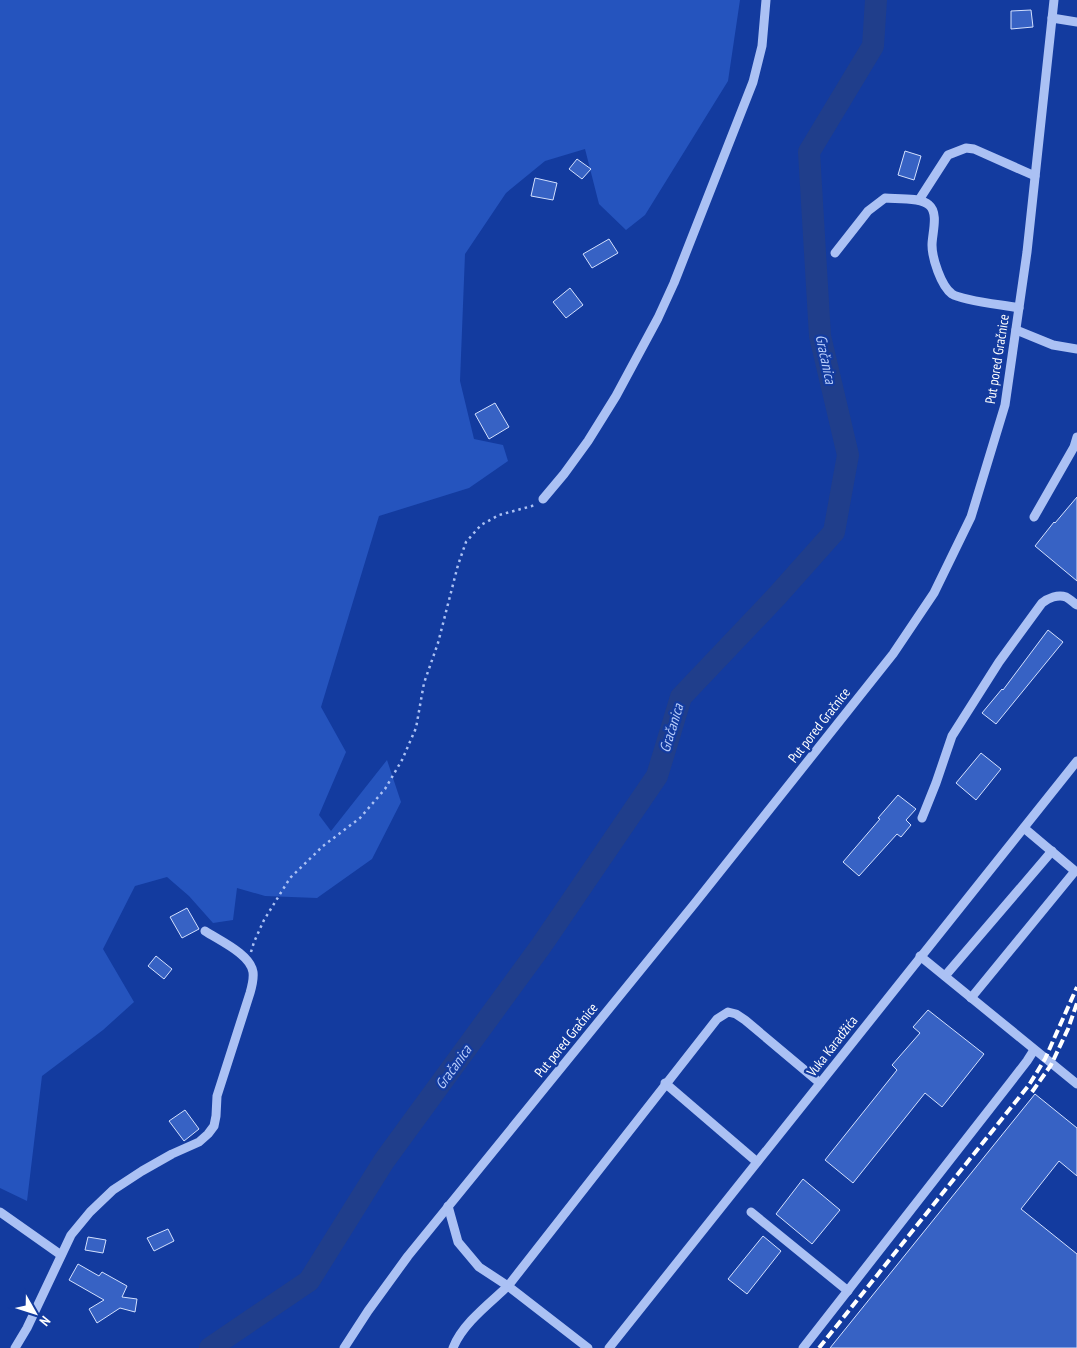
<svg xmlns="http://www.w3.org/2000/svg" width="1077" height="1348" font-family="'PT Sans Narrow',sans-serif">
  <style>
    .green { fill: #2554be }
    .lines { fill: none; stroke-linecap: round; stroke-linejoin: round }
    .river { stroke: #203e8b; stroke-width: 22 }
    .building { fill: #3762c4; stroke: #d3e0fe }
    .path { stroke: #abc1f4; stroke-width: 2.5; stroke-dasharray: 2.5 4; stroke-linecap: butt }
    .minor { stroke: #abc1f4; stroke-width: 9 }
    .rail { stroke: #fff; stroke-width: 4; stroke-dasharray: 9 4; stroke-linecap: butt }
    .labels { text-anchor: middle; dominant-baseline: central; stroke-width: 4.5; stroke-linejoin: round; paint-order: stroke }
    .street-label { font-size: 14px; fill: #fff; stroke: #133b9f }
    .water-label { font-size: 15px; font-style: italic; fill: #b7ccfb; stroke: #133b9f }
  </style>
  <rect width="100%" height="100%" fill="#133b9f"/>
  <!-- green -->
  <polygon class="green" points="0,0 740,0 728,81 645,215 626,230 599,204 585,149 545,161 506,193 465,254 460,381 474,439 503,445 508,461 469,488 379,516 321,707 346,752 319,815 331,831 387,760 401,802 372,859 317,898 265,896 237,888 233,920 213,923 189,896 167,877 135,886 103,949 134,1002 103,1030 42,1076 27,1201 0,1188"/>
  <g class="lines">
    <!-- river -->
    <polyline class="river" points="210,1348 309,1281 384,1161 541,946 657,776 681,697 776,597 834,532 848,455 820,336 809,152 873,46 876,0"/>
  </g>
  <!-- building -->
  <g class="building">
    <polygon points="1031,10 1033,27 1011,29 1011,11"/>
    <polygon points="905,151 921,156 914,180 898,175"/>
    <polygon points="577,159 591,169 582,179 569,169"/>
    <polygon points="535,178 557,183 553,200 531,196"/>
    <polygon points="609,239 618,253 592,268 583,254"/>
    <polygon points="570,288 583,305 566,318 553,302"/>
    <polygon points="495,403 509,427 489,439 475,414"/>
    <polygon points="1077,497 1077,581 1035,546 1054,522 1055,523"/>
    <polygon points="1048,630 1063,642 996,724 982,713 1002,689 1003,690"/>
    <polygon points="981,753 1001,769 976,800 956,783"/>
    <polygon points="898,795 916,809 906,820 911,825 901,837 897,834 859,876 843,862 880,819 878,818"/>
    <polygon points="187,908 199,929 182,938 170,917"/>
    <polygon points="156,956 172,969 164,979 148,966"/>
    <polygon points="928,1010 984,1054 942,1107 925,1093 853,1183 825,1160 897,1070 892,1065 920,1033 913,1027"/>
    <polygon points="1035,1094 1077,1128 1077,1176 1059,1161 1021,1209 1077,1254 1077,1348 830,1348"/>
    <polygon points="185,1110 199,1129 184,1141 169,1121"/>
    <polygon points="803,1179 840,1210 812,1244 776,1214"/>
    <polygon points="168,1229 174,1241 154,1251 147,1238"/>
    <polygon points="763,1236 781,1251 747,1294 728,1279"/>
    <polygon points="88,1237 106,1240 103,1253 85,1250"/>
    <polygon points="78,1264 99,1276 102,1272 127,1286 122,1297 137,1299 135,1312 120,1308 97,1323 89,1309 104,1300 69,1280"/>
  </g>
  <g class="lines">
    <!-- path -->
    <polyline class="path" points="251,952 254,942 264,920 290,878 323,846 360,818 385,789 402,760 416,728 424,683 438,643 458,565 466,542 481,525 499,515 532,506 536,504"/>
    <!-- minor -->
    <g class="minor">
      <polyline points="1052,18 1077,22"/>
      <polyline points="919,200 948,155 966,148 974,149 1035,176"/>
      <path d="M835,253L868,211L885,198C896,199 921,197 929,205C939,213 932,234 932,245C932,258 941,286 952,294C963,301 1005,305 1019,308"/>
      <polyline points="1016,330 1053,345 1077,349"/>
      <polyline points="543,499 564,474 588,441 616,396 658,318 674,283 753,82 762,46 766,0"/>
      <polyline points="1034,517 1074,447 1077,437"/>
      <path d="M922,818L936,783L952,736L999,662L1042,603C1048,598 1058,594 1066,597C1070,599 1074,603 1077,605"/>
      <polyline points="920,956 1077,1084"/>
      <polyline points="945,976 1052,851"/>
      <polyline points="971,998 1075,871 1024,828"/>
      <polyline points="665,1083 757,1162"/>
      <polyline points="448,1206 458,1242 479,1267 508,1286 588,1348"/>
      <polyline points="0,1212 61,1255"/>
      <polyline points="751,1212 848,1291"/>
      <path d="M15,1348L27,1328L71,1235L90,1212L113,1190L142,1171L172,1154L199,1142L208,1134L214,1126L216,1116L217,1096L250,993C252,986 254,979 253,972C250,954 220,941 205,931"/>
      <polyline points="344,1348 368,1311 408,1256 695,903 893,654 934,593 971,517 1005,405 1027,252 1054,0"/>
      <path d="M453,1348C462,1324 490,1303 508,1286L717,1019L728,1012L736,1014L745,1020L820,1083"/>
      <polyline points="609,1348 1077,761"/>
      <polyline points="803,1348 1010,1083 1027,1061 1034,1050"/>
    </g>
    <!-- rail -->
    <g class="rail">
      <polyline points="1032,1092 1051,1065 1068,1029 1077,1003"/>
      <polyline points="819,1348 1029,1085 1045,1059 1077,987"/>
    </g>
  </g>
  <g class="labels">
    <!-- street labels -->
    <g class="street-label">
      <text transform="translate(997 359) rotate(-81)">Put pored Gračnice</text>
      <text transform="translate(819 725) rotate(-52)">Put pored Gračnice</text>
      <text transform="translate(566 1040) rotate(-51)">Put pored Gračnice</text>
      <text transform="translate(832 1046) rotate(-52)">Vuka Karadžića</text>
    </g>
    <!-- water labels -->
    <g class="water-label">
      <text transform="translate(826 359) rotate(78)">Gračanica</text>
      <text transform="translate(671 728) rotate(-73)">Gračanica</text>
      <text transform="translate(453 1067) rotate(-54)">Gračanica</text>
    </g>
  </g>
  <!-- north arrow -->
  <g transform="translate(35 1313) rotate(129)" stroke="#133b9f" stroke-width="4" paint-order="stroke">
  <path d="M0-4L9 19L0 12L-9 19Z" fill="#ffffff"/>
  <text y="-8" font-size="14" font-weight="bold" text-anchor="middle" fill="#ffffff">N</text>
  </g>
</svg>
